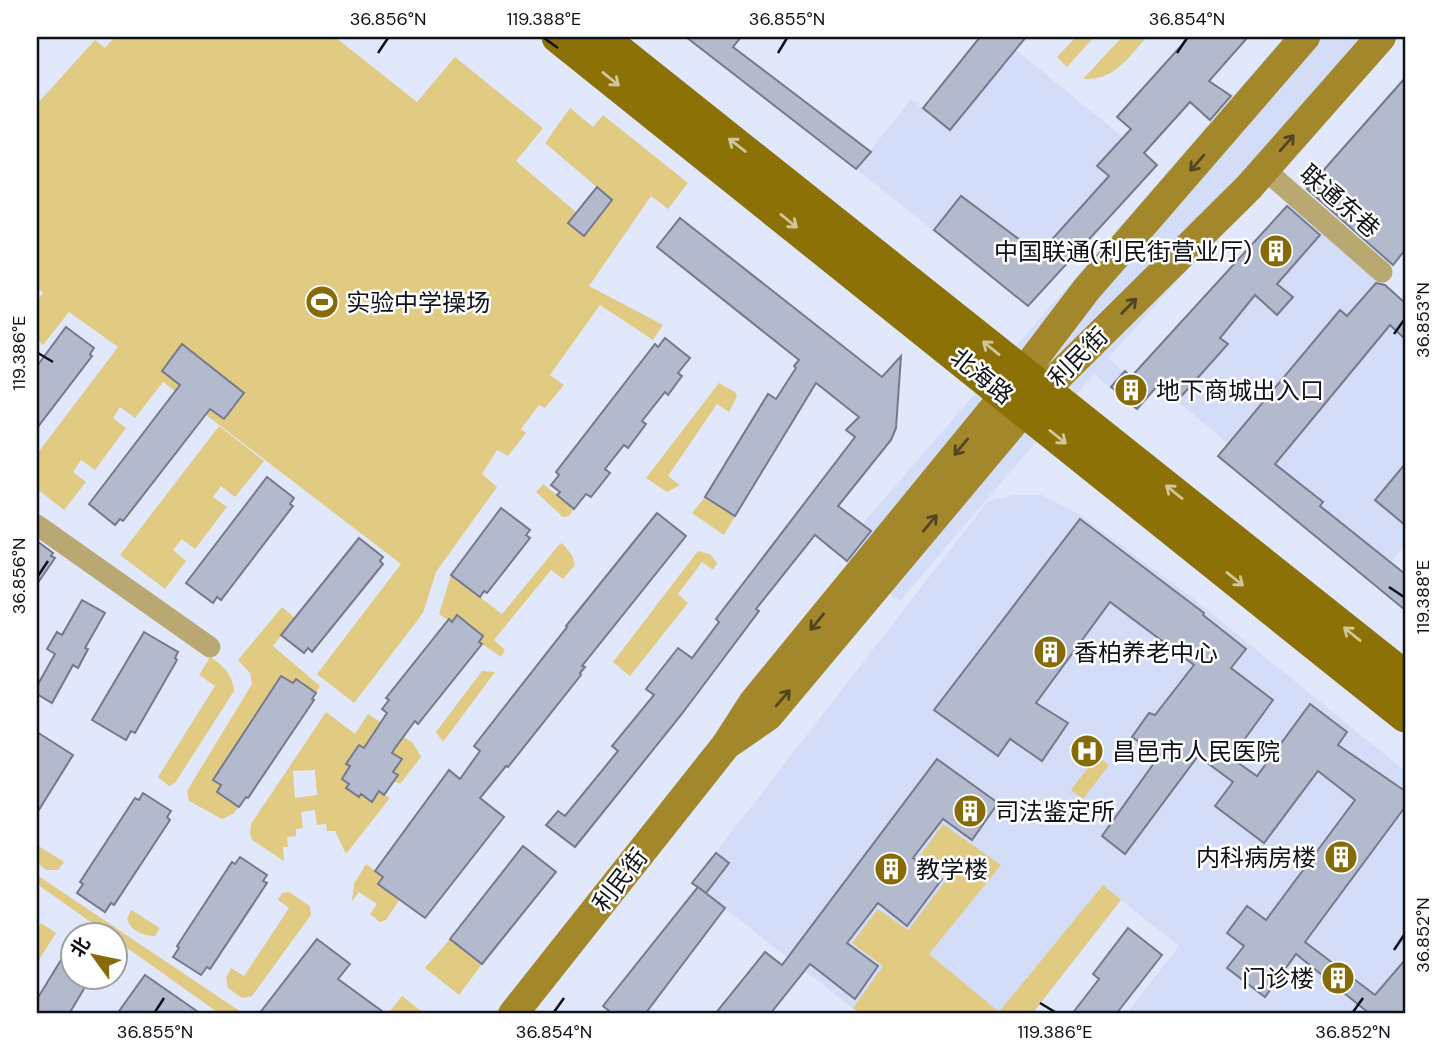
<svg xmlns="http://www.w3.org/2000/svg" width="1442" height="1051" font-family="'DM Sans','Noto Sans SC',sans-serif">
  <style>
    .built { fill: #d4ddf7 }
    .green { fill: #e1ca82; fill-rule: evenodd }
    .building { fill: #b4bace; stroke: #74798b; stroke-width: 2 }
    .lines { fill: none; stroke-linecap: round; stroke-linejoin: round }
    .street { stroke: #b9a872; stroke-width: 21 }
    .secondary { stroke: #a2872b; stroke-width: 30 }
    .primary { stroke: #8b7106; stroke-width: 33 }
    .oneway { stroke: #d1c69b }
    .oneway2 { stroke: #514621 }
    .ticks { fill: none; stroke: #0f1118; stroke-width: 2.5 }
    .labels { text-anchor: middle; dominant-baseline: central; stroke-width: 5; stroke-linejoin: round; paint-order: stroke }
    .street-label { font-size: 24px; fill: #0f1118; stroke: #fff }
    .poi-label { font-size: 24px; fill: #0f1118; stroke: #fff; text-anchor: start }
    .neatline { fill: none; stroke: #0f1118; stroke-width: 2.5 }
    .ticks-label { font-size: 18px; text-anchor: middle; fill: #0f1118 }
  </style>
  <rect width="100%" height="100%" fill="#e2e8fc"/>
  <!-- built -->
  <g class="built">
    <polygon points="1284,37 1398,37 1108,358 1150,394 1137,409 1094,374 900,601 837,553"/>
    <polygon points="1015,49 1157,165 1028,306 856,169 911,99 950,130"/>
    <polygon points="1292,201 1405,303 1405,545 1373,584 1218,456 1227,443 1139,369"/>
    <polygon points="1014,495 1042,495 1082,516 1195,600 1405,771 1405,1014 1126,1014 1179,946 1121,900 1032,1014 860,1014 692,883 988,501"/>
  </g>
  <!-- green -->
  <g class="green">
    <polygon points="115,37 335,37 417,102 455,57 543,128 516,161 576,212 568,223 584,236 612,200 545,143 570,108 593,127 603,115 688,183 668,209 651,196 589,286 663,325 653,340 600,305 550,375 564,385 545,408 539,405 521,429 526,433 508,456 497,450 482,474 497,487 436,572 423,613 354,703 317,674 401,564 163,382 135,418 120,407 113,418 126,428 95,470 81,460 73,472 86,482 64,510 37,489 37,454 118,347 69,312 43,345 37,339 37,301 43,293 37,287 37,104 95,40 105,48"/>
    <polygon points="1076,37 1094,37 1067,67 1057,57"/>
    <path d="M1122,37H1147C1128,58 1114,81 1083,79Z"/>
    <polygon points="719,383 735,392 737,396 729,412 717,404 668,476 680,485 667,492 646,478"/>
    <polygon points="219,426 264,461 235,497 221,486 213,497 227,507 195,549 182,539 173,550 186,561 165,589 120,555"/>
    <polygon points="543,484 574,509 569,516 563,517 536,492"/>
    <polygon points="705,497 735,516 724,535 692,513"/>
    <polygon points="562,543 572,555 575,565 563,579 551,570 494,640 505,650 501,657 439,614 451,575 502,614 558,546"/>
    <polygon points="698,551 710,554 717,563 713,570 702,562 678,594 688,603 630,676 613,662"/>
    <polygon points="282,607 295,618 273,646 320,686 316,693 297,679 293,683 281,676 213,780 221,785 217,792 239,807 233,814 222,819 189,801 187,791 252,684 250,673 238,660"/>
    <path d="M210,657C223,665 233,675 234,691L175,783L169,786L158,777L215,686L199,675Z"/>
    <polygon points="482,671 495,672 443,742 436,732"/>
    <path d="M326,712L355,734L368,714L413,743L421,757L400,784L394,781L398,775L393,772L401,759L392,753L395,748L373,736L364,748L347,764L350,766L342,779L349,784L346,788L359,797L361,794L372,801L379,791L390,798L346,854L335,831H327L326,824L317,825L315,810L301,812L303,828L296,829V836L287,837L288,847H283L284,861L252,840L250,834L251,824ZM315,770L317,795L295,798L293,771Z"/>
    <polygon points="1097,756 1109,765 1083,799 1071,790"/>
    <polygon points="943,824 1001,865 929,954 999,1012 1103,885 1121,900 1032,1014 861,1014 853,1008 883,966 852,943 878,909 908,930 947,879 919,857"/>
    <polygon points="37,845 64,862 58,870 46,870 37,863"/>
    <polygon points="366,864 383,877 379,884 400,899 386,920 380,922 370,914 377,904 359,892 352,901 354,884"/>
    <polygon points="37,875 244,1014 220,1014 116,940 116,936 109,935 37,884"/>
    <polygon points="289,892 310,906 311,915 252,996 242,998 228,988 226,978 231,968 244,976 289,908 278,900 282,893"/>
    <path d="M131,910L160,928L155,936C143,936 131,931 127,919Z"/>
    <polygon points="41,923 56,933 37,963 37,930"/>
    <polygon points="450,939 482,964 459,995 425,968"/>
    <polygon points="402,996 425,1014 394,1014 390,1011"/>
  </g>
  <!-- building -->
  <g class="building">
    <polygon points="686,37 741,37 733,47 871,152 856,169"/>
    <polygon points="980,37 1026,37 950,130 923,108"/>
    <polygon points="1189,37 1248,37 1209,81 1231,96 1210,120 1190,102 1144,153 1157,165 1028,306 934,230 961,196 1039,254 1109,176 1097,166 1131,129 1117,117"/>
    <polygon points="1405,78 1405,250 1393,265 1307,189"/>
    <polygon points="597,187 612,200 584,236 568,223"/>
    <polygon points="1287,206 1320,235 1277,284 1293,297 1277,315 1255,295 1220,338 1228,344 1177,401 1158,385 1137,409 1111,387 1125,371 1131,377"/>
    <polygon points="680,218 882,377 901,356 896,428 891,440 838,506 871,531 847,561 815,535 756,609 759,611 681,715 575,847 546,825 558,811 565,816 618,751 612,746 654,695 646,689 678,648 692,658 719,622 716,619 855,437 846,430 859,417 816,383 735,516 705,497 768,394 776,399 796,368 794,366 799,360 657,247"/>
    <polygon points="1376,283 1385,285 1405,303 1405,339 1390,325 1275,464 1323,502 1320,506 1405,574 1405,610 1218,456 1340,310 1347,316"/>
    <polygon points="66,327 94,348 90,354 92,356 37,428 37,366"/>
    <polygon points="665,338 690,358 678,373 682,376 668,395 665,392 642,421 646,424 628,448 624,445 605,469 610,473 591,497 586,494 574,509 557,495 560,492 551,485 559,475 556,472 655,344 658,347"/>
    <polygon points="182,344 244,393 224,419 210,409 123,521 120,519 115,525 89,504 180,385 162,371"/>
    <polygon points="1405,464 1405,525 1375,500"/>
    <polygon points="267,477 294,498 290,504 293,506 221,600 217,597 213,603 186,583"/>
    <polygon points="501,508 530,530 526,535 530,538 487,593 484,591 480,597 451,575"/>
    <polygon points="657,513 686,536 582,666 585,667 580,673 581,675 508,767 506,766 480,798 504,817 425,918 378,884 383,877 375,871 449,770 460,779 480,751 474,746 567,627 566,626"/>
    <polygon points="1080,519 1204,613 1203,615 1246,649 1231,668 1273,700 1231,758 1257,776 1310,704 1347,732 1338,745 1405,791 1405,807 1305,942 1375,995 1405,960 1405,1014 1370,1014 1296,954 1265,997 1227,968 1244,946 1227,933 1247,906 1266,920 1355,800 1318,771 1264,843 1215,806 1233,782 1198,756 1125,854 1102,836 1159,756 1132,737 1149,713 1155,715 1194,665 1110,602 1036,703 1068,723 1042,761 1010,739 998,756 934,710"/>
    <polygon points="359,538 383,557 380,561 383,564 312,652 308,648 304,653 281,635"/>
    <polygon points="37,541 53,553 51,556 55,558 37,584"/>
    <polygon points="82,600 105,613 85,648 88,649 78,668 73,665 52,703 37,694 37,686 55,654 47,649 57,632 62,635"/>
    <polygon points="457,615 483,636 479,642 482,644 418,724 415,721 395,748 392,753 402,759 393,772 398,775 384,795 379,791 372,802 361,794 359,797 346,788 349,784 342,779 350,766 346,764 359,745 364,748 387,713 382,709 389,700 386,698 449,619 452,622"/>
    <polygon points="144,632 178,652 175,658 177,660 135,733 131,731 126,740 92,720"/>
    <polygon points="281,676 293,683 296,679 316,693 312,699 314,700 287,740 248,798 246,797 239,807 217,792 221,785 213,780"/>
    <polygon points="37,732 73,755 37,813"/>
    <polygon points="937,759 998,803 972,840 943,819 913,858 942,879 907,926 878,903 847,943 878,966 855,999 810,964 770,1014 715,1014 765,952 782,965"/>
    <polygon points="143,793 171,811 167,817 170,820 114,905 111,903 105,912 77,893 83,884 80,882 135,798 139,800"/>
    <polygon points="523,846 556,872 482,964 450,939"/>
    <polygon points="716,853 729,863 706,893 692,883"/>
    <polygon points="240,857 267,875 263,881 267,883 210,969 207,967 201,975 173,957 179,948 177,946 232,862 235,864"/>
    <polygon points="698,887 725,908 645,1014 613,1014 603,1006"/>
    <polygon points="1128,928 1162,955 1116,1014 1072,1014 1099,979 1093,974"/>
    <polygon points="74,939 74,977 91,977 69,1014 37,1014 37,999"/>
    <polygon points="317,939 350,964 338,979 386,1014 259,1014"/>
    <polygon points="145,975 201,1014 117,1014"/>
  </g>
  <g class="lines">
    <!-- street -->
    <g class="street">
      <polyline points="1264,169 1382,272"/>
      <polyline points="37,525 210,647"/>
    </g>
    <!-- secondary -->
    <g class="secondary">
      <polyline points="1305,37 1086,290 1023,373 753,703 726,745 768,716 1024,410 1249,187 1381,37"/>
      <polyline points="513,1014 726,745"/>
    </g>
    <!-- primary -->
    <g class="primary">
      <polyline points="558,37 1405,716"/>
      <polyline points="601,37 1405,677"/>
    </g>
  </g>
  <!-- one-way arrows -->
  <defs><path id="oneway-shaft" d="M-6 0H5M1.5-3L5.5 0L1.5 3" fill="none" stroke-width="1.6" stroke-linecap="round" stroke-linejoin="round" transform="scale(1.75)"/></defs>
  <g class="oneway">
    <use href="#oneway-shaft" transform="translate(611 79) rotate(39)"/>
    <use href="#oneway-shaft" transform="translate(737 145) rotate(-142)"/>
    <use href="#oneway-shaft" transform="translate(789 221) rotate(39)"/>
    <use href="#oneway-shaft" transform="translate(991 348) rotate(-141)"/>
    <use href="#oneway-shaft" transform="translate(1058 437) rotate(39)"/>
    <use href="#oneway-shaft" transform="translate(1174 492) rotate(-141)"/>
    <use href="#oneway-shaft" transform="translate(1235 579) rotate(39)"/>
    <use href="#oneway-shaft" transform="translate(1352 634) rotate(-141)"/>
  </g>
  <g class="oneway2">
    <use href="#oneway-shaft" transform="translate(1287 143) rotate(-49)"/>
    <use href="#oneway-shaft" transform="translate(1197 163) rotate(131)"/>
    <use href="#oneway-shaft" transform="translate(1129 306) rotate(-45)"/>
    <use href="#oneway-shaft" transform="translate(961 447) rotate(130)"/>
    <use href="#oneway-shaft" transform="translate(930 523) rotate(-50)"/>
    <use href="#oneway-shaft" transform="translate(817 622) rotate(129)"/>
    <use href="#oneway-shaft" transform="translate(783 698) rotate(-49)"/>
  </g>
  <!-- ticks -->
  <path class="ticks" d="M544,38L558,48M378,53L388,38M778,53L787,38M1177,53L1187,38M1394,334L1404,320M38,353L53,362M38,576L48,561M1389,587L1404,597M1394,950L1404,935M1040,1003L1055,1012M155,1012L164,998M554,1012L564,998M1353,1012L1363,998"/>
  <!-- icons -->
  <defs>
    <symbol id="building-disc" viewBox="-11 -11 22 22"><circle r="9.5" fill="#856c09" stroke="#fff"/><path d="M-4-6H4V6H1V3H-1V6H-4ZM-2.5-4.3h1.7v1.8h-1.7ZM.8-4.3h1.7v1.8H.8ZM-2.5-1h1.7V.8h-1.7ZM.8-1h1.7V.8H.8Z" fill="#fff"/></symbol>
    <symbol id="stadium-disc" viewBox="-11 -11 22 22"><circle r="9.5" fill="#856c09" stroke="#fff"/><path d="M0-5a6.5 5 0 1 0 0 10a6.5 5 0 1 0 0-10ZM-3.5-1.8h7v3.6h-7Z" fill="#fff"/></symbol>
    <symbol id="hospital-disc" viewBox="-11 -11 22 22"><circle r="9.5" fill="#856c09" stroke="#fff"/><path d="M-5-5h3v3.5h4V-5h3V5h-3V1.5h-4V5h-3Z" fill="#fff"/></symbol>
  </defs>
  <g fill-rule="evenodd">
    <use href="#building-disc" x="1257" y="232" width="38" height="38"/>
    <use href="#stadium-disc" x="303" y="283" width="38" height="38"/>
    <use href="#building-disc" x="1112" y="371" width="38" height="38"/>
    <use href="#building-disc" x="1031" y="633" width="38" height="38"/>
    <use href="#hospital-disc" x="1068" y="732" width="38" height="38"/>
    <use href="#building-disc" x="951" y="792" width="38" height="38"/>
    <use href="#building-disc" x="1322" y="838" width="38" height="38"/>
    <use href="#building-disc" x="872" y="850" width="38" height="38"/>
    <use href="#building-disc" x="1319" y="959" width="38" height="38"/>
  </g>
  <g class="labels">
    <!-- street labels -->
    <g class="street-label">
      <text transform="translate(1340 201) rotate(41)">联通东巷</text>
      <text transform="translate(1078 357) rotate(-45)">利民街</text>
      <text transform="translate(982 376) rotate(39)">北海路</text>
      <text transform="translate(620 880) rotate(-52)">利民街</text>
    </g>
    <!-- poi labels -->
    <g class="poi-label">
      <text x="1252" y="251" text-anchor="end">中国联通(利民街营业厅)</text>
      <text x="346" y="302">实验中学操场</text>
      <text x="1156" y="390">地下商城出入口</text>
      <text x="1074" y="652">香柏养老中心</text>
      <text x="1112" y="751">昌邑市人民医院</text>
      <text x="995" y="811">司法鉴定所</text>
      <text x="1316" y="857" text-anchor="end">内科病房楼</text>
      <text x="916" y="869">教学楼</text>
      <text x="1314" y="978" text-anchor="end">门诊楼</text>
    </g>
  </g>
  <!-- border -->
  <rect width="1442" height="1051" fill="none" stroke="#ffffff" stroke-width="77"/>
  <!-- north arrow -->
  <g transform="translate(94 956) rotate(303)"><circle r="33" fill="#ffffff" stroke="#9fa0a3" stroke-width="2"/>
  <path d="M0-5L12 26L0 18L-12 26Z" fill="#856c09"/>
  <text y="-10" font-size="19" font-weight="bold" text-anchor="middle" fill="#0f1118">北</text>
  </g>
  <rect x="38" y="38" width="1366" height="974" class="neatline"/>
  <g class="ticks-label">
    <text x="388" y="25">36.856°N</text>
    <text x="544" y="25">119.388°E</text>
    <text x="787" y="25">36.855°N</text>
    <text x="1187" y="25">36.854°N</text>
    <text transform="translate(1423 320) rotate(-90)" y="6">36.853°N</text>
    <text transform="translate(19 353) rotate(-90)" y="6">119.386°E</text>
    <text transform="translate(19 576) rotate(-90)" y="6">36.856°N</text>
    <text transform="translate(1423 597) rotate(-90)" y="6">119.388°E</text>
    <text transform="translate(1423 935) rotate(-90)" y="6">36.852°N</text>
    <text x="155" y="1038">36.855°N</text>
    <text x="554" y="1038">36.854°N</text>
    <text x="1055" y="1038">119.386°E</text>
    <text x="1353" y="1038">36.852°N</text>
  </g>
</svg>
